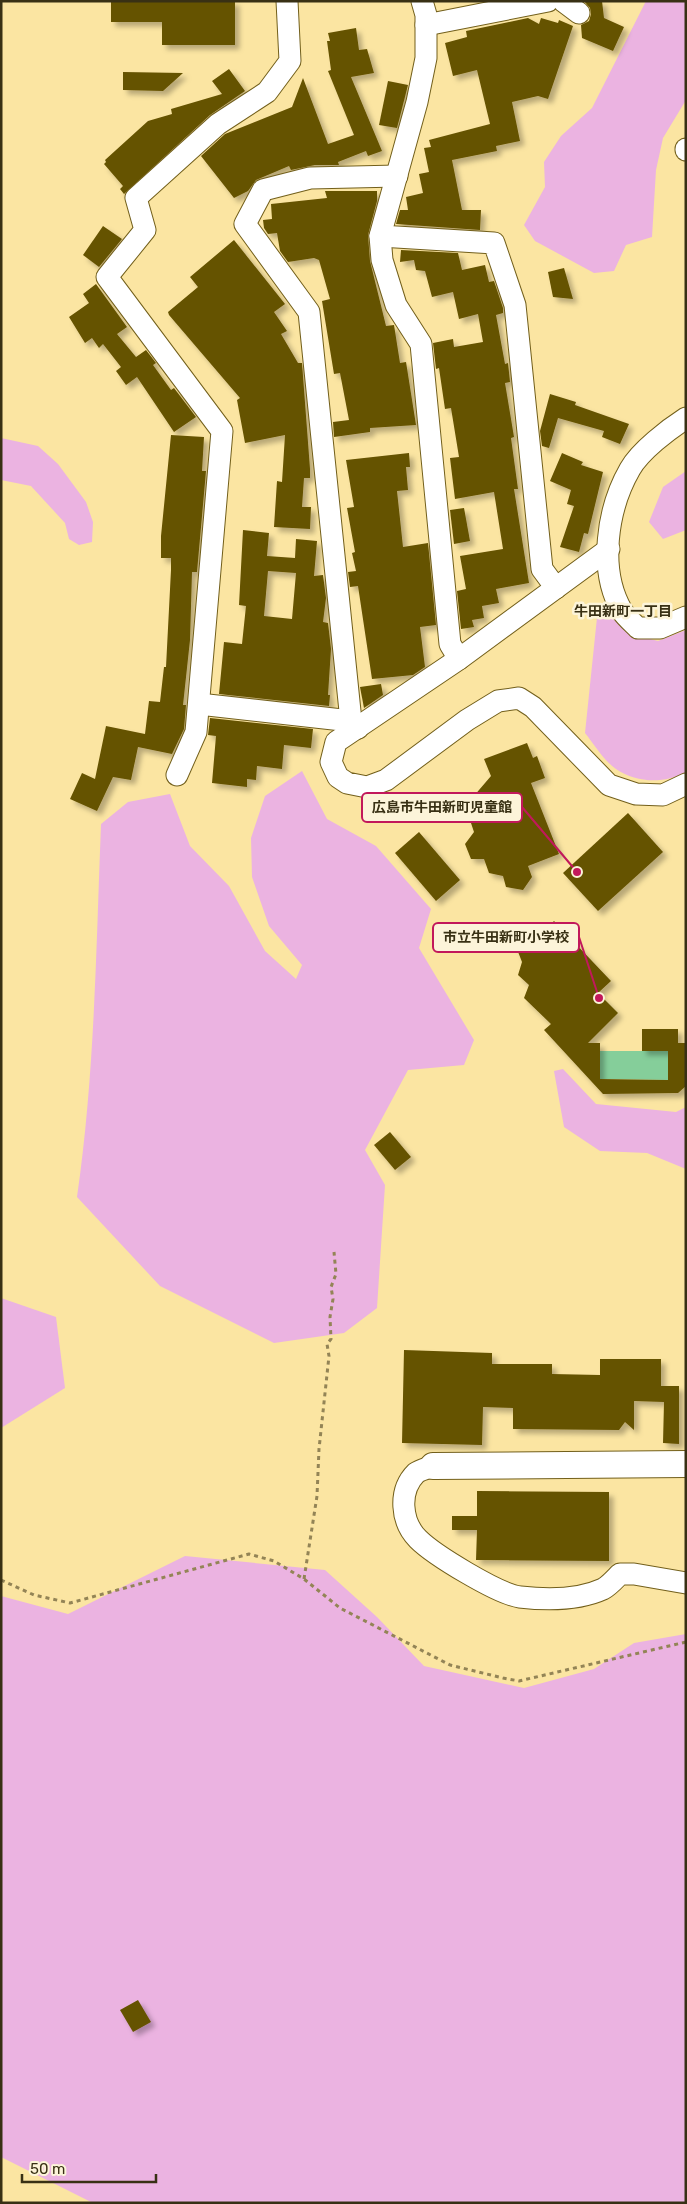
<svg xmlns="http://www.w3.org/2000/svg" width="687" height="2204" font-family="Rubik,'Noto Sans JP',sans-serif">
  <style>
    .green { fill: #ebb3e1 }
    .water { fill: #85ce9a }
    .building { fill: #655206; fill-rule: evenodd; filter: url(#shadow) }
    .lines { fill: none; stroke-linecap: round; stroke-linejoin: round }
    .minor-casing { stroke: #725f1b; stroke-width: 23 }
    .tertiary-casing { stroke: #725f1b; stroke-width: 28 }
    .path { stroke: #938456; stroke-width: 3; stroke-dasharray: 4 4; stroke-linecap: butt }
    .minor { stroke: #fff; stroke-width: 21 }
    .tertiary { stroke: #fff; stroke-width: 26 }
    .labels { text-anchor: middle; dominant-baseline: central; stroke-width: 5; stroke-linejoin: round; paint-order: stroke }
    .neighbourhood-label { font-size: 14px; font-weight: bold; fill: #383014; stroke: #fcf4d9 }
    .leader { fill: none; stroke: #c2185b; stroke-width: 2 }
    .callout-dot { fill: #c2185b; stroke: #fcf4d9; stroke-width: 2 }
    .callout { fill: #fcf4d9; stroke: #c2185b; stroke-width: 2 }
    .callout-label { font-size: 14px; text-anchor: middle; font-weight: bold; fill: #383014 }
  </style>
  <defs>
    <filter id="shadow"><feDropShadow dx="4.5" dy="4.5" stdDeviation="2.5" flood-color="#0004"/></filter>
  </defs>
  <rect width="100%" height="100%" fill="#fbe5a2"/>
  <!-- green -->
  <g class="green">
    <polygon points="646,1 686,1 686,100 663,138 656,170 652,237 626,245 614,271 594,273 535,241 524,225 545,187 544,162 561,136 592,108"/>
    <polygon points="1,438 38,446 58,464 86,502 93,522 92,542 79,545 69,539 65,523 31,486 1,480"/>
    <polygon points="686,471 686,530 663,539 649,522 663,487"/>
    <path d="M598,608L615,613L634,635L658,641L686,630V772C664,784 637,783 616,769C604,761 594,744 585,733Z"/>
    <path d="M302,771L327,819L376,846L431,909L419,948L474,1040L464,1065L408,1070L365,1150L385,1185L377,1308L344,1333L274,1343L160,1286L77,1197C95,1073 96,948 101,824L128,802L170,794L190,846L229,886L265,951L296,979L302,965L269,926L252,877L251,838L265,796Z"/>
    <polygon points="563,1069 596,1104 676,1112 686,1107 686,1169 647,1153 600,1151 564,1127 554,1071"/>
    <polygon points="1,1298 56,1317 65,1388 1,1428"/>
    <polygon points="185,1556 325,1570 377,1617 424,1666 524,1688 594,1669 634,1643 686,1634 686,2203 93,2203 1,2157 1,1596 68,1614"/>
  </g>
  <!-- water -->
  <polygon class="water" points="600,1051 668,1051 668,1080 600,1079"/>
  <!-- building -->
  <g class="building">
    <polygon points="111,1 235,1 235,45 162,45 162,22 111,22"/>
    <polygon points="584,1 602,1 604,18 624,27 613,51 582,38 581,25 589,21 591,14 590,8"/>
    <polygon points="528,18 539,24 541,18 558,23 559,20 573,26 548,99 538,96 512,102 520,141 496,146 497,151 452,160 462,210 481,210 480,230 396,224 400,210 408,210 406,197 423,193 419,174 429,172 424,148 431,147 429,140 490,124 477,70 453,76 445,43 467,37 466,31"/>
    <polygon points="356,28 359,50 367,49 374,73 351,77 382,151 368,156 366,151 338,162 339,165 315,165 291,170 289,166 256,180 248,191 234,198 201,156 225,134 292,107 303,78 328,144 354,135 328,71 331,70 327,41 330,41 328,33"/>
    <polygon points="229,69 245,91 210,115 124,194 120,189 123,186 104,164 106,162 105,160 148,121 172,114 171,109 222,94 212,81"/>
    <polygon points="123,72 183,73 163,91 123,90"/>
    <polygon points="388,81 408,85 397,128 379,125"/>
    <polygon points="325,191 377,191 377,201 368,235 370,261 386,326 394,325 400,363 406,362 416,425 370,428 370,432 334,437 333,422 349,420 340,373 334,374 322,301 330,299 319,260 314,258 288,262 280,251 277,233 268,234 264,228 263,220 272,219 271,204 327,198"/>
    <polygon points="103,226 122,239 99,267 83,255"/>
    <polygon points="234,240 285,304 274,312 287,331 281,334 298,363 302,363 310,469 310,478 304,478 302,507 311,507 310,529 274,527 277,481 282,482 285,435 245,443 237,400 240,398 169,315 168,312 198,287 190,277"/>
    <polygon points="401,250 458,253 462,270 485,265 489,282 494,281 503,308 503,313 496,315 505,364 508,363 510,382 505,383 514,437 511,438 518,489 514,489 529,583 496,589 499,603 482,606 484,618 472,620 474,627 461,629 457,591 466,589 460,556 503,549 494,492 455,499 450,458 459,457 451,408 445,409 439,368 436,369 433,343 453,339 454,347 483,342 478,314 459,319 453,292 432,297 425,271 416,270 414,260 400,262"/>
    <polygon points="564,268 573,299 553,297 548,272"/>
    <polygon points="96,284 127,327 117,334 136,357 146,350 156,363 153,365 171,390 174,388 196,417 174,432 137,377 126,385 116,371 121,367 103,344 99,348 92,338 85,343 69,317 89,303 83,294"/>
    <polygon points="550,394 576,402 575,405 629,424 620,444 602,437 604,431 558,418 549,448 542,446 540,431"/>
    <polygon points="171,435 204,437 202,471 206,471 197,572 192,572 190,640 183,705 186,705 184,729 172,754 138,747 131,780 113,777 97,811 70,799 82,773 95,779 106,726 145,734 149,701 160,702 164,667 166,667 171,570 171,558 161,558 161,536"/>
    <polygon points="409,453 410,467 406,467 408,490 397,491 403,547 428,543 436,625 420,627 425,667 413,675 372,679 358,586 350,587 348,572 356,571 352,553 355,552 347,508 354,507 346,460"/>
    <polygon points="562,453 583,462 581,465 603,472 588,534 584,533 579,552 560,547 574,506 567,504 571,490 550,481"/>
    <polygon points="464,508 470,541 454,544 450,510"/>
    <path d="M243,530L269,533L267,556L295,558L296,539L317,541L314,576L323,575L326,598L323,622L328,623L331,649L328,695H330L329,706L219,694L224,642L242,644L246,606L239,605ZM268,571L296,573L292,619L264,616Z"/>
    <polygon points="381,684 383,695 364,708 360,687"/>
    <polygon points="210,718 313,729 311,748 284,745 282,769 257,766 256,780 247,779 247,787 212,783 216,736 208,735"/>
    <polygon points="527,743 533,758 537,756 545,778 531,783 559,854 528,866 532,877 523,890 506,887 503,876 489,873 484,859 471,859 465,844 474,832 470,820 477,810 473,797 491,776 484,759"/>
    <polygon points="628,813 663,852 598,911 563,873"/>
    <polygon points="419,832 460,880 436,901 395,853"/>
    <polygon points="554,921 611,981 598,993 618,1013 588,1043 600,1043 600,1079 668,1080 668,1051 642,1051 642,1029 678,1029 678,1043 686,1043 686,1086 678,1093 603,1094 544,1030 551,1024 524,998 529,985 518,975 522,962 515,944 517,936 530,934 535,929 540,935"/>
    <polygon points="390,1132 411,1157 395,1170 374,1145"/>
    <polygon points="404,1350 492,1353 492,1364 552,1364 552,1374 600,1375 600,1359 661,1359 661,1386 679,1386 679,1444 663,1443 664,1402 634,1401 634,1430 625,1422 619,1430 513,1429 513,1408 483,1407 482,1445 402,1443"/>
    <polygon points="477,1491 609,1492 609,1561 476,1560 477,1530 452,1530 452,1516 477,1516"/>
    <polygon points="138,2000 151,2022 133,2032 120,2010"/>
  </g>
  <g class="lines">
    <defs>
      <g id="minor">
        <polyline points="422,1 426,15 426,58 417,102 380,236 382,260 396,305 421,344 450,644 459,659"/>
        <polyline points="563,1 579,13"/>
        <polyline points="426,25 548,1"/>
        <polyline points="686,150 686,149"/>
        <polyline points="380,236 494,243 515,305 542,569 556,588"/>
        <path d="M686,418C669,429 640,451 630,469C607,509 598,570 622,611C626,617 633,623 638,628H660L686,617"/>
        <polyline points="609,549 459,659 336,742 331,762 338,777 347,783 367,787 386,780 467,720 498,701 519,698 533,707 609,785 636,794 663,795 686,784"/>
        <polyline points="199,704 351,721"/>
        <polyline points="358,728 351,721 309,312 245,224 263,190 310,178 397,176"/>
        <polyline points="177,775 196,732 222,431 107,277 145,230 136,198 218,124 267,92 290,61 287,1"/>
        <path d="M433,1466C428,1468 420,1470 416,1473C398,1491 401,1522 418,1539C434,1555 498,1594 520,1597C546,1600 579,1600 603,1589C609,1586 615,1579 620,1574H634L686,1583"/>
      </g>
      <polyline id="tertiary" points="433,1466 686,1464"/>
    </defs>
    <!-- minor casing -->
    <use href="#minor" class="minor-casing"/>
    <!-- tertiary casing -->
    <use href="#tertiary" class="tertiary-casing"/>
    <!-- path -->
    <g class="path">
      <polyline points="304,1579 317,1496 319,1449 329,1356 327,1344 331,1339 330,1317 333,1299 331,1287 336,1274 334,1252"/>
      <polyline points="1,1580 34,1595 70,1603 249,1554 274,1561 304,1579 340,1608 450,1665 503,1678 519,1681 686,1642"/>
    </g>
    <!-- minor -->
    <use href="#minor" class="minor"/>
    <!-- tertiary -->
    <use href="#tertiary" class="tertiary"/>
  </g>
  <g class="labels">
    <!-- neighbourhood labels -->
    <g class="neighbourhood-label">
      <text x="623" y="611">牛田新町一丁目</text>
    </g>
  </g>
  <!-- callouts -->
  <path class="leader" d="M577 872L522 807M599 998L579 937"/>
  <g class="callout-dot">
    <circle cx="577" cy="872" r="5"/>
    <circle cx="599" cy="998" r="5"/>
  </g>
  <g class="callout">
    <rect x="362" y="793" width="160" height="29" rx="5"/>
    <rect x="433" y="923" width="146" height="29" rx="5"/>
  </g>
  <g class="callout-label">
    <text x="442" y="812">広島市牛田新町児童館</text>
    <text x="506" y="942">市立牛田新町小学校</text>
  </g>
  <!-- border -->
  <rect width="687" height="2204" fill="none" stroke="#383014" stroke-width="5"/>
  <!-- scale -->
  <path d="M22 2174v8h134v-8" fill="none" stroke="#383014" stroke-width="2.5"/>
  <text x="30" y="2174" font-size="15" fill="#383014" stroke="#fcf4d9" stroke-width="4" paint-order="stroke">50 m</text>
</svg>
